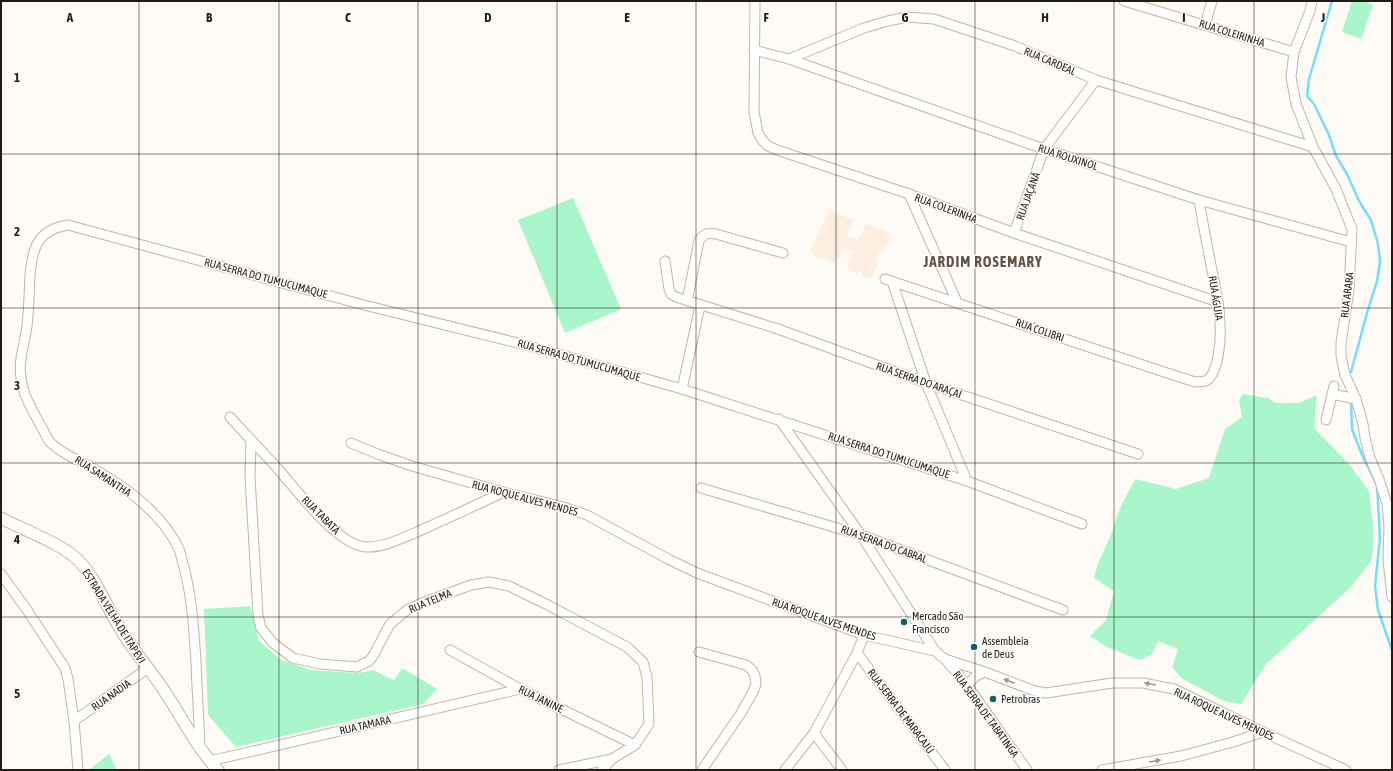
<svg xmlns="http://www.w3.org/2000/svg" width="1393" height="771" font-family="'Asap Condensed',sans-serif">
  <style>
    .built { fill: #feeee0 }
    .green { fill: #a9f6ca }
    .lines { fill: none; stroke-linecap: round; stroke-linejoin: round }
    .stream { stroke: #76dcff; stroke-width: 2.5 }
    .minor-casing { stroke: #c6b3a2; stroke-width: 11 }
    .tertiary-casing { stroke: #c6b3a2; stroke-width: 13 }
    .minor { stroke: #fff; stroke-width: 9 }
    .tertiary { stroke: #fff; stroke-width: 11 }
    .oneway { fill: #9b9895 }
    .grid { fill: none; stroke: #211b14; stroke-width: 1; stroke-opacity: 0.55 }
    .poi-dot { fill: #126260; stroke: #fff; stroke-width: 1.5 }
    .labels { text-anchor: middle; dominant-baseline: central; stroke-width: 3; stroke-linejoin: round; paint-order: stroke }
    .street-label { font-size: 11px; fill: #211b14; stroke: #fff }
    .poi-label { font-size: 11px; fill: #211b14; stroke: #fff; text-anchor: start }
    .district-label { font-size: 15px; font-weight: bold; letter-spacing: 1px; fill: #635344; stroke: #fff }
    .grid-label { font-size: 13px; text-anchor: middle; font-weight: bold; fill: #211b14; stroke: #fff; stroke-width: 3; stroke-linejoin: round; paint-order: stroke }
  </style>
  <rect width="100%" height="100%" fill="#fefaf6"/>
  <!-- built -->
  <polygon class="built" points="829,210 853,220 847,236 858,240 866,224 876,228 876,229 879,230 880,229 887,232 887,234 890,235 887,245 883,250 881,249 876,260 878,262 872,277 869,276 868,278 861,275 862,273 859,271 858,274 850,270 850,269 847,267 854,251 842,247 839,257 837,257 835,263 814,256 814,254 810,252"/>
  <!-- green -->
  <g class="green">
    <polygon points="1352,1 1364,1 1373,5 1361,39 1342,32"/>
    <polygon points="573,198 621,309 565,333 518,220"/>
    <polygon points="1243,394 1268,398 1276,403 1299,403 1317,395 1314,428 1349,464 1369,491 1373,525 1373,548 1371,561 1351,587 1266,664 1241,704 1226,702 1181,678 1172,667 1178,649 1158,641 1152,654 1140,660 1107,647 1090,636 1106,620 1114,591 1094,578 1098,564 1112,532 1120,508 1135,479 1176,489 1209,478 1225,429 1242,417 1239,400"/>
    <polygon points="250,606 259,641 280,659 311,670 359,673 373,670 394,680 402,668 437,689 423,704 236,747 208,715 204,609"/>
    <polygon points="109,754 117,770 90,770 90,769"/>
  </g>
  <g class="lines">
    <!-- stream -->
    <g class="stream">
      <polyline points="1332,1 1309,79 1307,96 1314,104 1329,135 1336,156 1347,174 1359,201 1371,220 1378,244 1380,262 1377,281 1367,313 1351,372"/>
      <polyline points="1351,401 1352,429 1362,455 1377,485 1380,538 1375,586 1378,610 1392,650"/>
    </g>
    <defs>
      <g id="minor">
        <polyline points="755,1 754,112 758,133 763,141 768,146 777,150 909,194 1014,233 1218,302"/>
        <polyline points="1124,1 1294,52"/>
        <polyline points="1312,1 1310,11 1294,52 1291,77 1296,104 1313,147 1336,189 1352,229 1349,290 1341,343 1341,356 1345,375 1356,399 1363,424 1365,438 1370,458 1379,479 1387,504 1389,526 1388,560 1392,597"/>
        <polyline points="1205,25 1212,1"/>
        <polyline points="754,50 789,59 1044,149 1199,200 1351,242"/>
        <polyline points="789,59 864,28 888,21 907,17 934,19 1015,46 1096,80 1313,147"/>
        <polyline points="909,194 957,302"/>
        <polyline points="1014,233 1044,149 1096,80"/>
        <polyline points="665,261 669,289 671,294 676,297 778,329 926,383 1138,454"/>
        <path d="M885,279L1161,371L1195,382L1206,381C1219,373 1221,338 1220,324C1220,307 1216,291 1213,275C1208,250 1203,225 1199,200"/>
        <polyline points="892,281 926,383 967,481"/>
        <path d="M687,301L699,241C704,233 708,233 716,234L783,253"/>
        <polyline points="682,389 700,306"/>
        <polyline points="1332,394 1356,399"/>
        <path d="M230,417C246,435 262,451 278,469C296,489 339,548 368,547C385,547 402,538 417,532C446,519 475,506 503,492"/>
        <polyline points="779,419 861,535 935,651"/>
        <polyline points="1326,420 1334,386"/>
        <polyline points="251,441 250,477 258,615 261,628 273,643 293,658 320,664 357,667 369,661 373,656 390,624 407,610 422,603 471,585 489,582 509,586 548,605 627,647 643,662 647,677 649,724 635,745 612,759 602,770"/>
        <polyline points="351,443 380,455 412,466 503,492 563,507 587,515 668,559 697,573 864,635 935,651 945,659 985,672 1035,691 1046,693 1053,692 1112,683 1143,683 1174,689 1263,732 1346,770"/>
        <polyline points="701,488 861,535 1063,610"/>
        <polyline points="1,574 27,610 65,668 68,679 74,721 78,770"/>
        <polyline points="450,650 520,689 635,745"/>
        <polyline points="699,652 746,665 752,670 755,676 756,684 753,692 741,713 702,770"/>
        <polyline points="857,653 945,770"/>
        <polyline points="945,659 967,685 1027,770"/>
        <polyline points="967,685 976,676 985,672"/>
        <polyline points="74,721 148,668"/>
        <polyline points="814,733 842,770"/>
        <path d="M200,749C199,720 197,691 196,662C194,630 192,598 184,567C182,561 181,555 179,549C162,513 126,487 92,468C79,460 61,454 50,442C46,437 44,431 41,426C32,410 23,395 21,378C18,360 25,343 27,326C29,309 29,293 30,276C32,249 37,230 68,225L364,305L522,344L682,389L967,481L1082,524"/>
        <polyline points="210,761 520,689"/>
        <polyline points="559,770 612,759"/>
        <polyline points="785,770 814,733 857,653 864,635"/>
        <polyline points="1102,770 1181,756 1233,742 1263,732"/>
      </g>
      <path id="tertiary" d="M1,518C23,530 61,543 78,560C96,578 105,604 118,625C132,650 152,671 167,695C184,721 197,748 218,770"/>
    </defs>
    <!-- minor casing -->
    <use href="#minor" class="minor-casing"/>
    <!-- tertiary casing -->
    <use href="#tertiary" class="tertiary-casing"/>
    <!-- minor -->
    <use href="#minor" class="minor"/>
    <!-- tertiary -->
    <use href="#tertiary" class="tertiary"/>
  </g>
  <!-- one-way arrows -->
  <defs><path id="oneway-solid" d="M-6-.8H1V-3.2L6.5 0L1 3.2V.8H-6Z"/></defs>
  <g class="oneway">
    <use href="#oneway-solid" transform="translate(1009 681) rotate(-159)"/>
    <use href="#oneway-solid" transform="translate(1150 684) rotate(-170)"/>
    <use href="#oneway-solid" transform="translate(1155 761) rotate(-10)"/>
  </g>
  <!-- grid -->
  <path class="grid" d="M139,1V770M279,1V770M418,1V770M557,1V770M696,1V770M836,1V770M975,1V770M1114,1V770M1254,1V770M1,154H1392M1,308H1392M1,463H1392M1,617H1392"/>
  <!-- markers -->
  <g class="poi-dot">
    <circle cx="904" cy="622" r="4"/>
    <circle cx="974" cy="647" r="4"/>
    <circle cx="993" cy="699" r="4"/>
  </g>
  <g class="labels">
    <!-- street labels -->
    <g class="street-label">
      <text transform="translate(1232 33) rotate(17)">RUA COLEIRINHA</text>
      <text transform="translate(1050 61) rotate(23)">RUA CARDEAL</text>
      <text transform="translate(1068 157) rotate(18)">RUA ROUXINOL</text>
      <text transform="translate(1028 196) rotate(-70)">RUA JAÇANÃ</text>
      <text transform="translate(946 208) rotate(20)">RUA COLERINHA</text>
      <text transform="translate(266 278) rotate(15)">RUA SERRA DO TUMUCUMAQUE</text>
      <text transform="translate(1347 295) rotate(-83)">RUA ARARA</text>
      <text transform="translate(1216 298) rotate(81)">RUA ÁGUIA</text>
      <text transform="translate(1040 330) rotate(19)">RUA COLIBRI</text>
      <text transform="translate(579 360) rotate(16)">RUA SERRA DO TUMUCUMAQUE</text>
      <text transform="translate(919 380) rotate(19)">RUA SERRA DO ARAÇAÍ</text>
      <text transform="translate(889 455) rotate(18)">RUA SERRA DO TUMUCUMAQUE</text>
      <text transform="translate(103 476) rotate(33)">RUA SAMANTHA</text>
      <text transform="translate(525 498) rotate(15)">RUA ROQUE ALVES MENDES</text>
      <text transform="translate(321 515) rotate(45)">RUA TABATÁ</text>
      <text transform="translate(884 544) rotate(20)">RUA SERRA DO CABRAL</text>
      <text transform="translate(430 601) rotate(-23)">RUA TELMA</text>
      <text transform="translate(114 616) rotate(58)">ESTRADA VELHA DE ITAPEVI</text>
      <text transform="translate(824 619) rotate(19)">RUA ROQUE ALVES MENDES</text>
      <text transform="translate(111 695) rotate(-36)">RUA NADIA</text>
      <text transform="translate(541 699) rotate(26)">RUA JANINE</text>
      <text transform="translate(901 711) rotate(53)">RUA SERRA DE MARACAJÚ</text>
      <text transform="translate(986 714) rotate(54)">RUA SERRA DE TABATINGA</text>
      <text transform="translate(1224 714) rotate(25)">RUA ROQUE ALVES MENDES</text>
      <text transform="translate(365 725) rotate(-13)">RUA TAMARA</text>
    </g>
    <!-- poi labels -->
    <g class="poi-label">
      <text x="912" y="616">Mercado São<tspan x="912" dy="13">Francisco</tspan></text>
      <text x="982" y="641">Assembleia<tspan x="982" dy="13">de Deus</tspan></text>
      <text x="1001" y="699">Petrobras</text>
    </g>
    <!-- district labels -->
    <g class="district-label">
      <text x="983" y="261">JARDIM ROSEMARY</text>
    </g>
  </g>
  <g class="grid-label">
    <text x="70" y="22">A</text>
    <text x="209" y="22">B</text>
    <text x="348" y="22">C</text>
    <text x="488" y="22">D</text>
    <text x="627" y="22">E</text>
    <text x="766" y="22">F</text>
    <text x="905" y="22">G</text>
    <text x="1045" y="22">H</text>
    <text x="1184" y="22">I</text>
    <text x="1323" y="22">J</text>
    <text x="17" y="82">1</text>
    <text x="17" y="236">2</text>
    <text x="17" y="390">3</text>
    <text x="17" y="544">4</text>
    <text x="17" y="698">5</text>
  </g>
  <!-- border -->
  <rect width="1393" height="771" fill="none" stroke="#211b14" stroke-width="4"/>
</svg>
